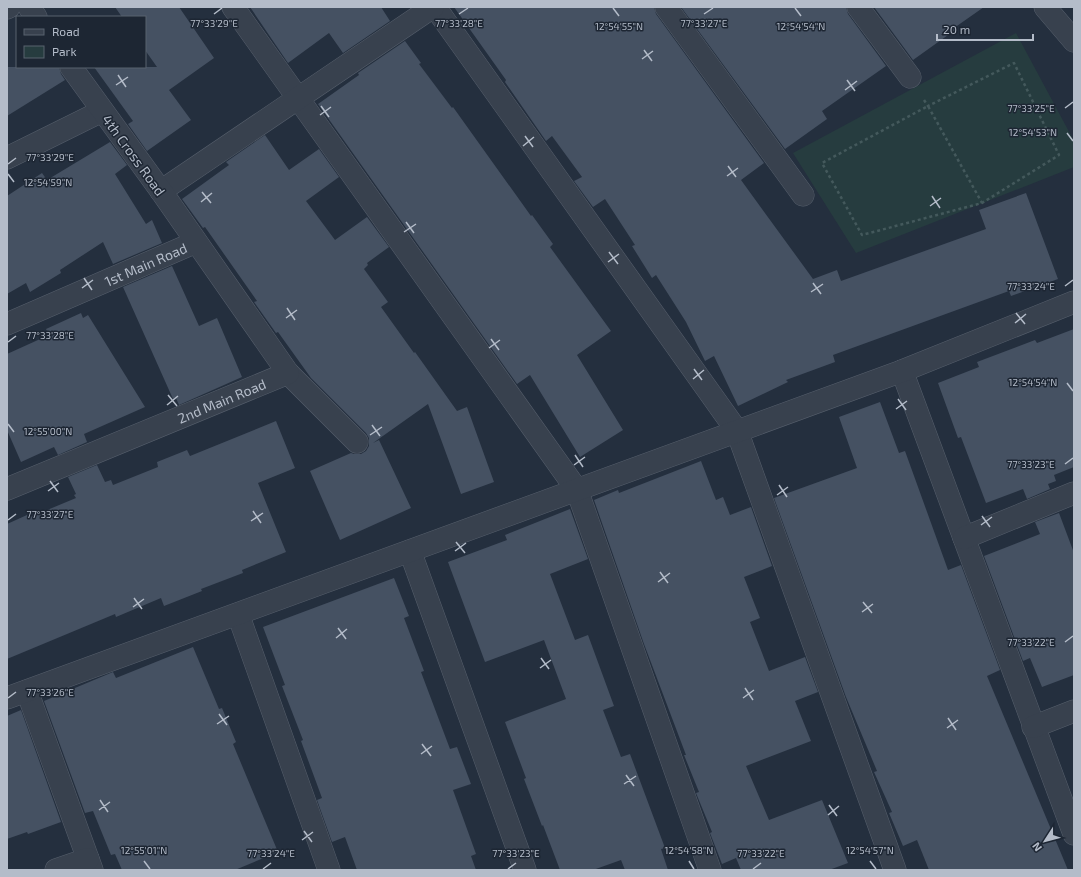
<svg xmlns="http://www.w3.org/2000/svg" width="1081" height="877" font-family="'Exo 2',sans-serif">
  <style>
    .green { fill: #263c3f }
    .building { fill: #455162 }
    .lines { fill: none; stroke-linecap: round; stroke-linejoin: round }
    .street-casing { stroke: #565f6c; stroke-width: 23 }
    .path { stroke: #44595c; stroke-width: 2.5; stroke-dasharray: 3 3; stroke-linecap: butt }
    .street { stroke: #38414e; stroke-width: 22 }
    .ticks { fill: none; stroke: #b4bcc9; stroke-width: 1.5 }
    .labels { text-anchor: middle; dominant-baseline: central; stroke-width: 3; stroke-linejoin: round; paint-order: stroke }
    .street-label { font-size: 14px; fill: #b4bcc9; stroke: #1d2633 }
    .ticks-label { font-size: 10px; text-anchor: middle; fill: #b4bcc9; stroke: #1d2633; stroke-width: 3; stroke-linejoin: round; paint-order: stroke }
  </style>
  <rect width="100%" height="100%" fill="#242f3e"/>
  <!-- green -->
  <polygon class="green" points="1016,33 1074,141 1074,167 856,253 793,153"/>
  <!-- building -->
  <g class="building">
    <polygon points="115,7 179,7 214,58 169,90 191,120 147,151 128,124 133,121 94,67 157,67 145,50 145,17 122,17"/>
    <polygon points="250,7 381,7 390,21 343,53 329,33 288,63"/>
    <polygon points="454,7 654,7 656,14 764,163 741,180 813,279 837,270 841,281 986,229 979,210 1026,193 1058,279 1011,296 1009,291 833,355 835,362 786,380 788,382 738,406 714,356 705,361 686,322 656,275 652,278 632,246 635,245 605,199 593,207 574,181 582,177 552,136 546,141 505,82 506,80"/>
    <polygon points="681,7 846,7 848,14 886,66 822,111 827,119 785,149"/>
    <polygon points="874,7 984,7 954,28 955,30 913,60"/>
    <polygon points="405,41 421,63 419,64 452,108 453,107 531,216 532,215 553,244 550,247 611,331 577,355 623,430 580,457 530,375 517,384 318,104 359,75 358,73"/>
    <polygon points="7,67 59,67 61,74 65,80 7,116"/>
    <polygon points="265,135 289,170 319,149 339,177 306,201 335,240 367,217 389,247 367,263 368,265 364,269 388,302 381,307 414,353 415,352 457,411 467,407 494,482 461,494 428,404 373,443 379,440 411,508 340,540 310,471 351,453 354,454 361,454 366,451 369,446 369,438 366,433 311,378 278,332 276,333 254,302 257,301 205,227 203,228 182,199 229,165 226,162"/>
    <polygon points="110,142 127,165 115,174 146,224 152,220 162,243 113,264 103,242 60,270 61,273 30,292 26,283 7,294 7,196 42,173 47,180"/>
    <polygon points="172,266 199,326 217,318 242,377 179,405 176,398 173,399 123,287"/>
    <polygon points="81,313 83,318 88,315 145,407 84,434 87,442 58,455 54,447 21,462 7,430 7,354 49,335 46,329"/>
    <polygon points="1074,329 1074,467 1054,475 1056,481 1048,484 1050,489 1027,499 1023,489 986,503 961,437 958,438 938,383 979,367 977,362 1035,340 1037,343"/>
    <polygon points="880,402 899,453 905,451 948,570 961,565 1000,670 987,676 1068,870 929,870 917,840 903,846 889,813 892,812 874,772 877,771 846,697 774,498 857,468 839,417"/>
    <polygon points="276,421 295,468 258,483 286,552 242,570 243,573 201,589 202,591 164,606 161,598 116,617 115,614 7,659 7,524 27,515 28,518 76,498 74,495 76,494 68,477 97,465 105,482 111,480 113,485 158,467 157,462 187,450 190,456"/>
    <polygon points="701,461 716,500 723,497 730,515 751,507 772,566 744,577 760,618 750,622 769,671 805,657 818,692 795,701 811,741 746,766 769,820 822,800 848,863 829,870 741,870 736,858 722,864 710,833 712,832 696,793 699,792 684,755 686,755 644,644 594,500 618,490 619,493"/>
    <polygon points="570,509 588,559 550,574 575,640 588,635 614,706 603,710 621,757 630,754 665,848 661,849 668,870 625,870 621,860 593,870 560,870 543,825 542,826 524,779 526,778 505,722 566,699 544,640 485,662 448,562 507,540 505,535"/>
    <polygon points="1059,513 1074,553 1074,675 1042,687 1030,658 1023,661 984,556 1040,534 1035,522"/>
    <polygon points="394,578 409,616 404,618 424,671 421,672 450,749 457,747 471,784 453,790 476,854 471,856 476,870 357,870 345,837 332,842 317,800 322,798 301,741 303,740 282,686 285,685 263,627"/>
    <polygon points="193,647 219,709 222,708 236,742 233,744 278,852 235,870 122,870 115,854 111,855 93,811 85,813 44,701 113,672 116,678"/>
    <polygon points="21,710 61,822 28,834 27,832 7,839 7,716"/>
  </g>
  <g class="lines">
    <defs>
      <g id="street">
        <polyline points="29,7 36,17"/>
        <polyline points="233,7 577,490 710,870"/>
        <polyline points="435,7 737,431 895,870"/>
        <polyline points="666,7 803,195"/>
        <polyline points="858,7 910,77"/>
        <polyline points="1045,7 1074,41"/>
        <polyline points="7,8 9,7"/>
        <polyline points="7,158 102,111"/>
        <polyline points="161,191 433,7"/>
        <path id="s1" d="M7,324L196,242"/>
        <polyline points="902,371 1074,834"/>
        <polyline points="288,373 357,442"/>
        <path id="s2" d="M7,489L288,373L161,191L71,67"/>
        <polyline points="964,538 1074,493"/>
        <polyline points="410,551 525,870"/>
        <polyline points="238,614 329,870"/>
        <polyline points="27,691 92,870"/>
        <polyline points="7,698 902,371 1074,302"/>
        <polyline points="1033,727 1074,711"/>
        <polyline points="56,870 88,859"/>
      </g>
    </defs>
    <!-- street casing -->
    <use href="#street" class="street-casing"/>
    <!-- path -->
    <polyline class="path" points="924,100 928,106 1014,63 1059,155 982,203 862,235 822,163 928,106 982,203"/>
    <!-- street -->
    <use href="#street" class="street"/>
  </g>
  <!-- ticks -->
  <path class="ticks" d="M613,8L619,16M795,8L801,16M214,14L222,8M459,14L468,8M704,14L713,8M644,50L652,61M642,59L653,51M118,75L126,87M847,80L855,91M116,85L128,77M845,90L857,81M321,106L329,117M1065,108L1073,102M320,115L331,107M1067,133L1073,141M525,136L533,147M523,146L534,137M8,164L16,158M728,166L736,177M8,174L14,182M727,176L738,168M202,192L211,203M932,196L940,208M201,202L212,193M930,206L941,198M406,222L414,233M404,232L416,224M609,252L618,264M608,262L619,254M84,278L92,290M813,283L821,294M1065,286L1073,280M82,288L93,280M811,292L823,284M287,308L295,320M1016,313L1025,324M286,318L297,310M1015,323L1026,314M491,339L499,350M8,342L16,336M489,348L500,340M694,369L702,380M693,379L704,370M1067,383L1073,391M168,395L177,406M898,399L906,410M167,405L178,396M896,409L907,401M8,424L14,432M372,425L380,436M370,435L382,427M575,455L583,467M1065,464L1073,458M574,465L585,457M50,481L58,492M779,485L787,497M48,491L59,483M777,495L788,487M253,511L261,523M982,516L990,527M8,520L16,514M251,521L263,513M981,525L992,517M456,542L465,553M455,551L466,543M660,572L668,583M658,582L670,573M134,598L142,609M863,602L872,613M133,607L144,599M862,612L873,604M338,628L346,639M336,638L347,629M1065,642L1073,636M541,658L549,669M540,668L551,660M745,688L753,700M8,698L16,692M743,698L754,690M219,714L227,725M948,718L956,730M217,724L229,716M947,728L958,720M422,744L431,756M421,754L432,746M626,775L634,786M624,784L636,776M100,800L108,812M829,805L837,816M99,810L110,802M828,815L839,806M304,831L312,842M302,840L313,832M144,861L150,869M689,861L694,869M870,861L876,869M263,869L271,863M508,869L516,863M753,869L761,863"/>
  <g class="labels">
    <!-- street labels -->
    <g class="street-label">
      <text transform="translate(134 155) rotate(54)">4th Cross Road</text>
      <text stroke="none"><textPath href="#s1" startOffset="151">1st Main Road</textPath></text>
      <text stroke="none"><textPath href="#s2" startOffset="232">2nd Main Road</textPath></text>
    </g>
  </g>
  <g class="ticks-label">
    <text x="214" y="27">77°33'29"E</text>
    <text x="459" y="27">77°33'28"E</text>
    <text x="704" y="27">77°33'27"E</text>
    <text x="619" y="30">12°54'55"N</text>
    <text x="801" y="30">12°54'54"N</text>
    <text x="1031" y="112">77°33'25"E</text>
    <text x="1033" y="136">12°54'53"N</text>
    <text x="50" y="161">77°33'29"E</text>
    <text x="48" y="186">12°54'59"N</text>
    <text x="1031" y="290">77°33'24"E</text>
    <text x="50" y="339">77°33'28"E</text>
    <text x="1033" y="386">12°54'54"N</text>
    <text x="48" y="435">12°55'00"N</text>
    <text x="1031" y="468">77°33'23"E</text>
    <text x="50" y="518">77°33'27"E</text>
    <text x="1031" y="646">77°33'22"E</text>
    <text x="50" y="696">77°33'26"E</text>
    <text x="144" y="854">12°55'01"N</text>
    <text x="689" y="854">12°54'58"N</text>
    <text x="870" y="854">12°54'57"N</text>
    <text x="271" y="857">77°33'24"E</text>
    <text x="516" y="857">77°33'23"E</text>
    <text x="761" y="857">77°33'22"E</text>
  </g>
  <!-- border -->
  <rect width="1081" height="877" fill="none" stroke="#b4bcc9" stroke-width="16"/>
  <!-- legend -->
  <rect x="16" y="16" width="130" height="52" fill="#1d2633" stroke="#59626f"/>
  <rect x="24" y="29" width="20" height="6" fill="#38414e" stroke="#59626f"/>
  <text x="52" y="36" font-size="12" fill="#b4bcc9">Road</text>
  <rect x="24" y="46" width="20" height="12" fill="#263c3f" stroke="#59626f"/>
  <text x="52" y="56" font-size="12" fill="#b4bcc9">Park</text>
  <!-- north arrow -->
  <g transform="translate(1045 841) rotate(234)" stroke="#1d2633" stroke-width="3" paint-order="stroke">
  <path d="M0-3L7 15L0 10L-7 15Z" fill="#b4bcc9"/>
  <text y="-6" font-size="11" font-weight="bold" text-anchor="middle" fill="#b4bcc9">N</text>
  </g>
  <!-- scale -->
  <path d="M937 34v6h96v-6" fill="none" stroke="#b4bcc9" stroke-width="2"/>
  <text x="943" y="34" font-size="12" fill="#b4bcc9" stroke="#1d2633" stroke-width="3" paint-order="stroke">20 m</text>
</svg>
